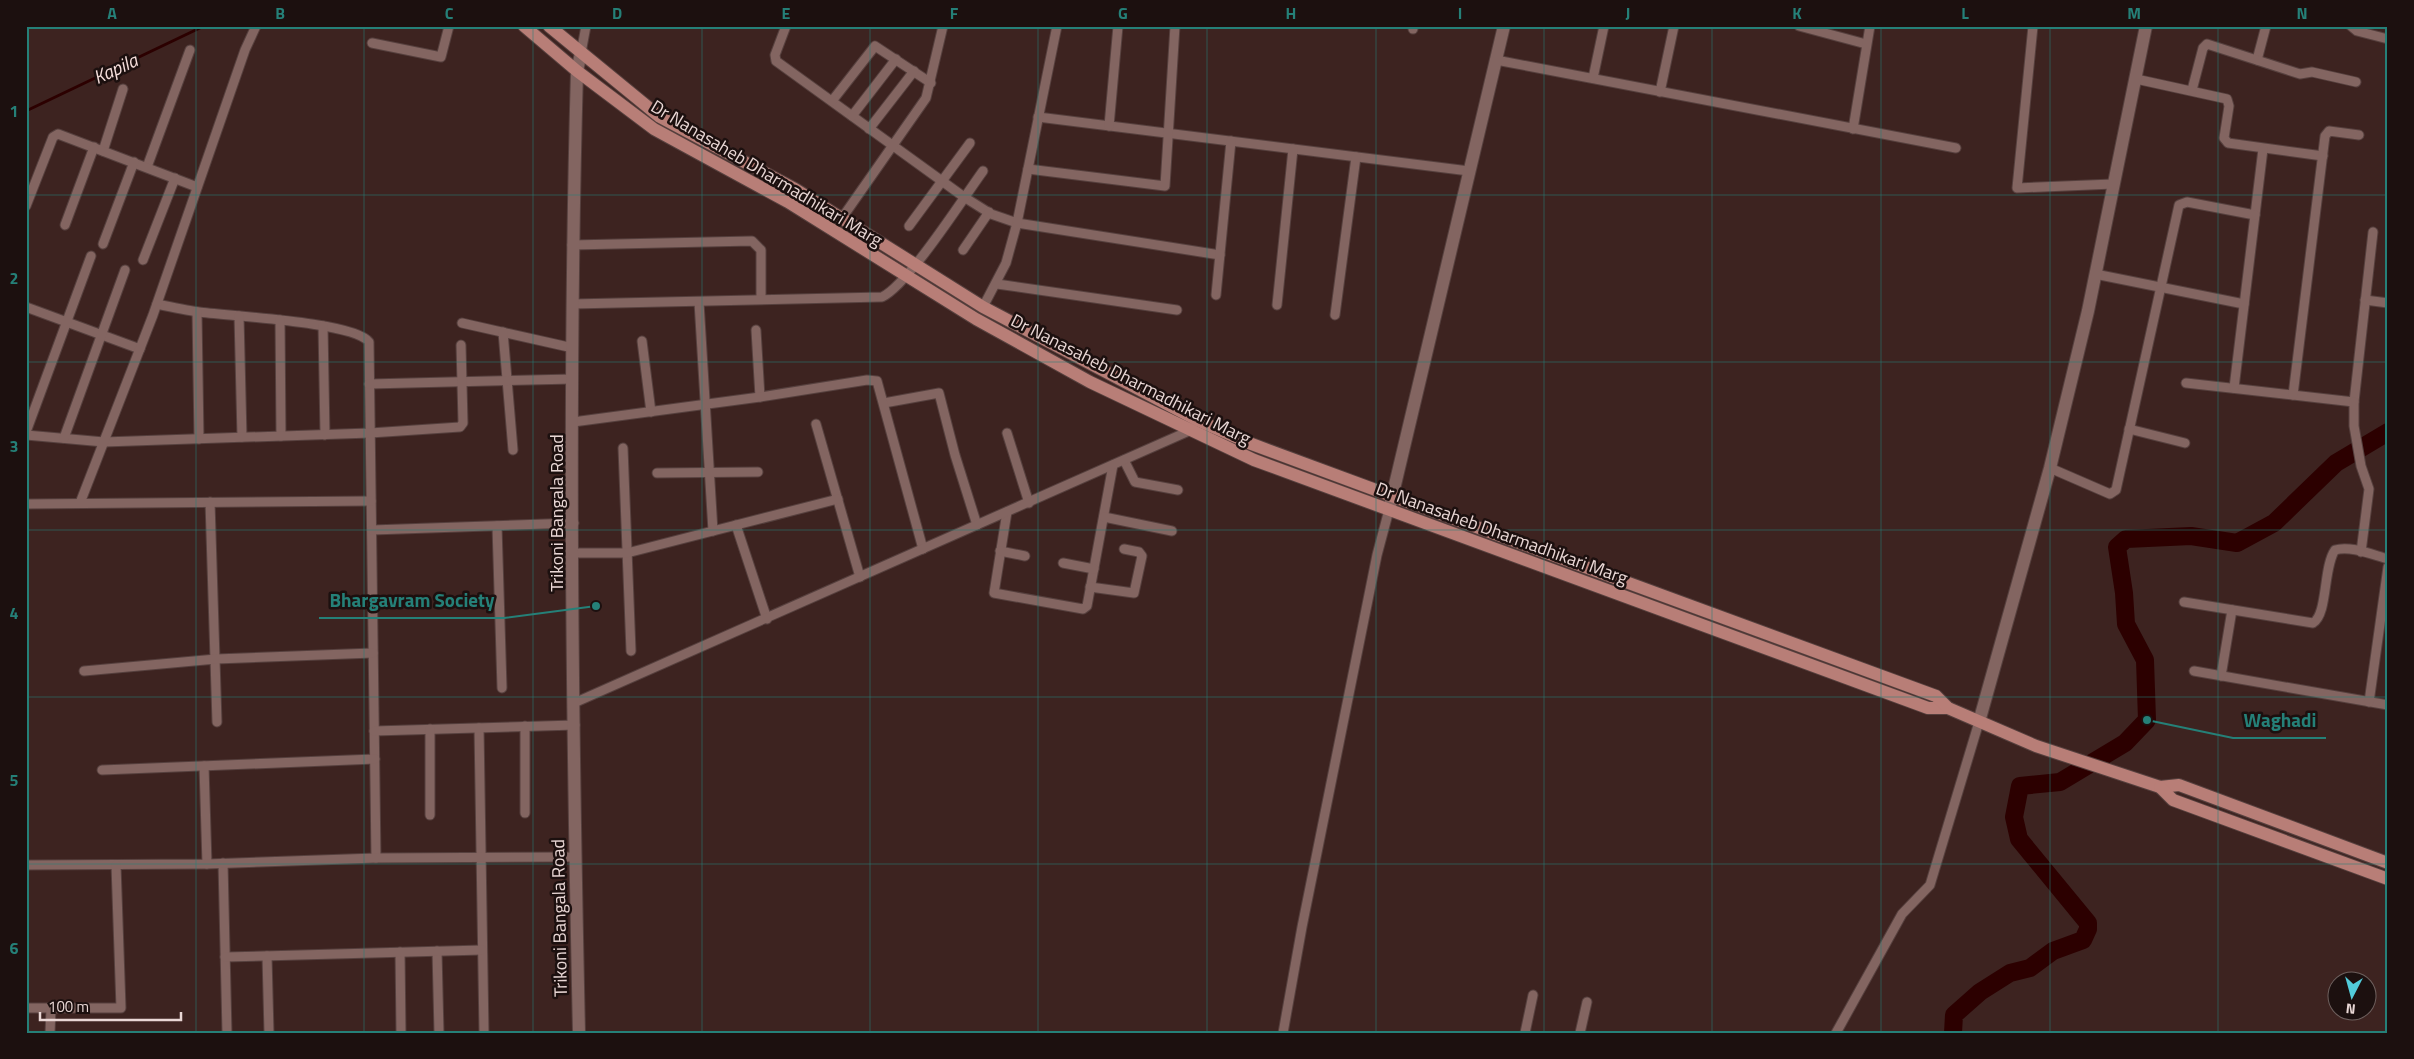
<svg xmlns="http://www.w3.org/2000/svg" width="2414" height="1059" font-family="'Titillium Web',sans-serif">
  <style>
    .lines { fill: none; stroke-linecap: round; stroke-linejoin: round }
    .stream { stroke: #2c0000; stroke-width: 3 }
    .river { stroke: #2c0000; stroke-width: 18 }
    .street-casing { stroke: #56403e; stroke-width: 11 }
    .secondary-casing { stroke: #56403e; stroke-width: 14 }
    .primary-casing { stroke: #56403e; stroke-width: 14 }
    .street { stroke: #836561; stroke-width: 9 }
    .secondary { stroke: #836561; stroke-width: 12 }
    .primary { stroke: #b87e77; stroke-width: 12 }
    .grid { fill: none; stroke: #258078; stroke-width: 1; stroke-opacity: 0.55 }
    .labels { text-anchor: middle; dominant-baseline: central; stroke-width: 5; stroke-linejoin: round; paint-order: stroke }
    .street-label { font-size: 18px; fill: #e9d7d5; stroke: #1c100f }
    .water-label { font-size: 19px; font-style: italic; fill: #f5dedb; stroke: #1c100f }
    .leader { fill: none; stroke: #258078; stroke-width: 2 }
    .callout-dot { fill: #258078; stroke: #1c100f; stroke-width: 2 }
    .callout-label { font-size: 19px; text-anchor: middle; font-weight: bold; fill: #258078; stroke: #1c100f; stroke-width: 5; stroke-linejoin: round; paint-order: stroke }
    .neatline { fill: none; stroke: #258078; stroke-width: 2 }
    .grid-label { font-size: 16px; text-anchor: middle; font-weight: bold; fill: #258078 }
  </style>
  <rect width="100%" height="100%" fill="#3d2320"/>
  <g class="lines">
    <!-- stream -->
    <polyline class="stream" points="26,111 204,26"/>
    <!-- river -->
    <polyline class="river" points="1953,1033 1954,1015 1980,992 2010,973 2030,968 2053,951 2083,940 2088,929 2088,923 2019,839 2014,817 2020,786 2060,782 2125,743 2147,720 2145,660 2126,624 2124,593 2117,547 2126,539 2191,536 2237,543 2274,523 2336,463 2388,432"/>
    <defs>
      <g id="street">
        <polyline points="786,26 775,55 776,61 964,197 991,214 1017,223 1220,255"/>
        <polyline points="1799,26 1866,44"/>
        <polyline points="2033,26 2017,188 2113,184"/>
        <polyline points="2351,26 2357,31 2388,39"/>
        <polyline points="1413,29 1413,26"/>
        <polyline points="372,43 441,57 449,26"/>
        <polyline points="581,53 586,26"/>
        <polyline points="1496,60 1956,148"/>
        <polyline points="2257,60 2266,26"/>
        <polyline points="1593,78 1604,26"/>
        <polyline points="2136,79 2227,99 2229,106 2224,138 2228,143 2323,156"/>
        <polyline points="2192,90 2203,48 2207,44 2300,74 2312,72 2356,82"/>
        <polyline points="1660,92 1674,26"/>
        <polyline points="832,101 875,46 931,83"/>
        <polyline points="852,116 896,59"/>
        <polyline points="1038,117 1469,171"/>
        <polyline points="1109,126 1118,26"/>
        <polyline points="869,129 914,71"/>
        <polyline points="1853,129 1870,26"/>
        <polyline points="103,151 123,89"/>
        <polyline points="147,167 190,50"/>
        <polyline points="1028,169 1165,186 1175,26"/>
        <polyline points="26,206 53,137 58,134 197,187"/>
        <polyline points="842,218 926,98 943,26"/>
        <polyline points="65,225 94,147"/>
        <polyline points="909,226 970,143"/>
        <polyline points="103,244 134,162"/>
        <polyline points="572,245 752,241 761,250 761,299"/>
        <polyline points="963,250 989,212"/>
        <polyline points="143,260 175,178"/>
        <polyline points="2095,274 2244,304"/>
        <polyline points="997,284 1177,310"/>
        <polyline points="1216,295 1231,141"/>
        <polyline points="2365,300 2388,303"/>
        <polyline points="699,302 713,531"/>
        <path d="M157,304C171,307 185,310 199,312C228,316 355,322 369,342L376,858"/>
        <path d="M572,304L882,297C908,285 964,197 983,171"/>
        <polyline points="1277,305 1293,149"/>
        <polyline points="26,307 140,349"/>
        <polyline points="983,307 1006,263 1017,223 1057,26"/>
        <polyline points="197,312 199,439"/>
        <polyline points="1335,315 1356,157"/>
        <polyline points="239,316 242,437"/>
        <polyline points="280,320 281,436"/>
        <polyline points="462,323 573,348"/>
        <polyline points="323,326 325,435"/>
        <polyline points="756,330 760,397"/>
        <polyline points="503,332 513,450"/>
        <polyline points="642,341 651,412"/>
        <polyline points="2186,383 2354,402 2373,232"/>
        <polyline points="369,384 573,379"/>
        <polyline points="2234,388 2263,149"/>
        <polyline points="2293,395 2325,136 2329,131 2359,135"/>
        <polyline points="2354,402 2354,426 2361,466 2369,489 2361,552"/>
        <polyline points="884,403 939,393 955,455 977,525"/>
        <polyline points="573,422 760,397 867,380 877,381 923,549"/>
        <polyline points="816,424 860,577"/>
        <polyline points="2129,429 2185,443"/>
        <polyline points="26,432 91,256"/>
        <polyline points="1007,433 1029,503"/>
        <polyline points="26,435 104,442 370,433 460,427 463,423 461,345"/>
        <polyline points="64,438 125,270"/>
        <polyline points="623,448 631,651"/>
        <polyline points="1124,460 1135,482 1178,490"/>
        <polyline points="2050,468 2110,494 2116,490 2179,205 2187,202 2255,215"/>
        <polyline points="657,473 758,472"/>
        <polyline points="210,502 217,722"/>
        <polyline points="80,503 153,315 245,50 256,26"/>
        <polyline points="26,504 371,501"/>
        <polyline points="1007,512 994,593 1083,609 1087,606 1113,465"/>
        <polyline points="1104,517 1172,531"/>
        <polyline points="736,525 767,619"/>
        <polyline points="497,526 502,688"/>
        <polyline points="372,530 574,523"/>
        <polyline points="1000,551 1025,556"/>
        <polyline points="574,553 627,553 838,499"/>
        <polyline points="1063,563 1094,569"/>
        <polyline points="1090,587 1134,593 1142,556 1139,552 1124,549"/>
        <path d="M2184,602L2313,623C2328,614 2323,567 2335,550C2350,545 2373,555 2388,559"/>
        <polyline points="84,671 216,659 373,653"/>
        <polyline points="2194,671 2388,705"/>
        <polyline points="2221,676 2232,610"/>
        <polyline points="2369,702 2388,567"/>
        <polyline points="574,703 1189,431 1192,427"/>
        <polyline points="525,726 525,813"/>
        <polyline points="479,728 484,1033"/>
        <polyline points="374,731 575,725"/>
        <polyline points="204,766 207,864"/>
        <polyline points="102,770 375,759"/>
        <polyline points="430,815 430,729"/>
        <polyline points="223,863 227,1033"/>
        <polyline points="26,865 207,864 376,858 575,857"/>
        <polyline points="437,951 439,1033"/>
        <polyline points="400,952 401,1033"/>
        <polyline points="267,956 269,1033"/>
        <polyline points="225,957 482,950"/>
        <polyline points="26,1008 121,1008 116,865"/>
        <polyline points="50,1033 51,1008"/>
        <polyline points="1283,1033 1302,927 1377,555 1389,510"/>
        <polyline points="1525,1033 1533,995"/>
        <polyline points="1580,1033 1587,1002"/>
        <polyline points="1836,1033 1902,914 1930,885 1979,722"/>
      </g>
      <g id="secondary">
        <polyline points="1389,510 1504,26"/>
        <polyline points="1979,722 2050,468 2088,311 2146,26"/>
        <path d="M579,1033C572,712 568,391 577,71L581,53"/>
      </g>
      <g id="primary">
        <polyline points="524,26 577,71 654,129 788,202 976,319 1090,382 1254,460 1928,708 1948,708"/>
        <polyline points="549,26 660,117 795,189 983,307 1197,420 1249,443 1392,496 1936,696 1948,708 2036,746 2160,787 2179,785 2388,863"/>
        <polyline points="2160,787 2173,800 2388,879"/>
      </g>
    </defs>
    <!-- street casing -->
    <use href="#street" class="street-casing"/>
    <!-- secondary casing -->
    <use href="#secondary" class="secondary-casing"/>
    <!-- primary casing -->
    <use href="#primary" class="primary-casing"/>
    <!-- street -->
    <use href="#street" class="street"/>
    <!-- secondary -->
    <use href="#secondary" class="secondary"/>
    <!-- primary -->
    <use href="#primary" class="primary"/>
  </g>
  <!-- grid -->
  <path class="grid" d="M196,26V1033M364,26V1033M533,26V1033M702,26V1033M870,26V1033M1038,26V1033M1207,26V1033M1376,26V1033M1544,26V1033M1712,26V1033M1881,26V1033M2050,26V1033M2218,26V1033M26,195H2388M26,362H2388M26,530H2388M26,697H2388M26,864H2388"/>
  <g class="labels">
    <!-- street labels -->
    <g class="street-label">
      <text transform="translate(767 173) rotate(31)">Dr Nanasaheb Dharmadhikari Marg</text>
      <text transform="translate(1131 379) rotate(27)">Dr Nanasaheb Dharmadhikari Marg</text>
      <text transform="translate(556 513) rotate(-90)">Trikoni Bangala Road</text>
      <text transform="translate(1502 533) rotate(20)">Dr Nanasaheb Dharmadhikari Marg</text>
      <text transform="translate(559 918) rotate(-91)">Trikoni Bangala Road</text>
    </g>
    <!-- water labels -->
    <g class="water-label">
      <text transform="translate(115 68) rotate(-25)">Kapila</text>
    </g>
  </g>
  <!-- callouts -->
  <path class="leader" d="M596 606L504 618H319M2147 720L2233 738H2326"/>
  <g class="callout-dot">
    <circle cx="596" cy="606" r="5"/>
    <circle cx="2147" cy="720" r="5"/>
  </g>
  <g class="callout-label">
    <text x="412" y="607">Bhargavram Society</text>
    <text x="2280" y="727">Waghadi</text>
  </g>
  <!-- border -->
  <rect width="2414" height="1059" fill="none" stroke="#1c100f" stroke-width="55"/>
  <!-- north arrow -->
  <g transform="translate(2352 996) rotate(186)"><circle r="24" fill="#1c100f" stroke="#6e605e"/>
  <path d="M0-4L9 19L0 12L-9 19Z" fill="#52cbda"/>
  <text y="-8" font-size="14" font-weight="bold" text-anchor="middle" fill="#e9d7d5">N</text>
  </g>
  <!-- scale -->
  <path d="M40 1012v8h141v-8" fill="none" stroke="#e9d7d5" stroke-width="2.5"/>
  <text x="48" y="1012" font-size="15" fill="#e9d7d5" stroke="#1c100f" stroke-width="4" paint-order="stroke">100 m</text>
  <rect x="28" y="28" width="2358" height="1004" class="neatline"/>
  <g class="grid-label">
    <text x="112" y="19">A</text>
    <text x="280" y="19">B</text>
    <text x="449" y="19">C</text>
    <text x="617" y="19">D</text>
    <text x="786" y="19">E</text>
    <text x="954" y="19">F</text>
    <text x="1123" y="19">G</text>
    <text x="1291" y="19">H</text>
    <text x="1460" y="19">I</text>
    <text x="1628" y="19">J</text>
    <text x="1797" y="19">K</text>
    <text x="1965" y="19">L</text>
    <text x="2134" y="19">M</text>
    <text x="2302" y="19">N</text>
    <text x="14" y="117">1</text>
    <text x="14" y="284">2</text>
    <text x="14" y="452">3</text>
    <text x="14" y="619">4</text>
    <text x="14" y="786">5</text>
    <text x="14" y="954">6</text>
  </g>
</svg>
